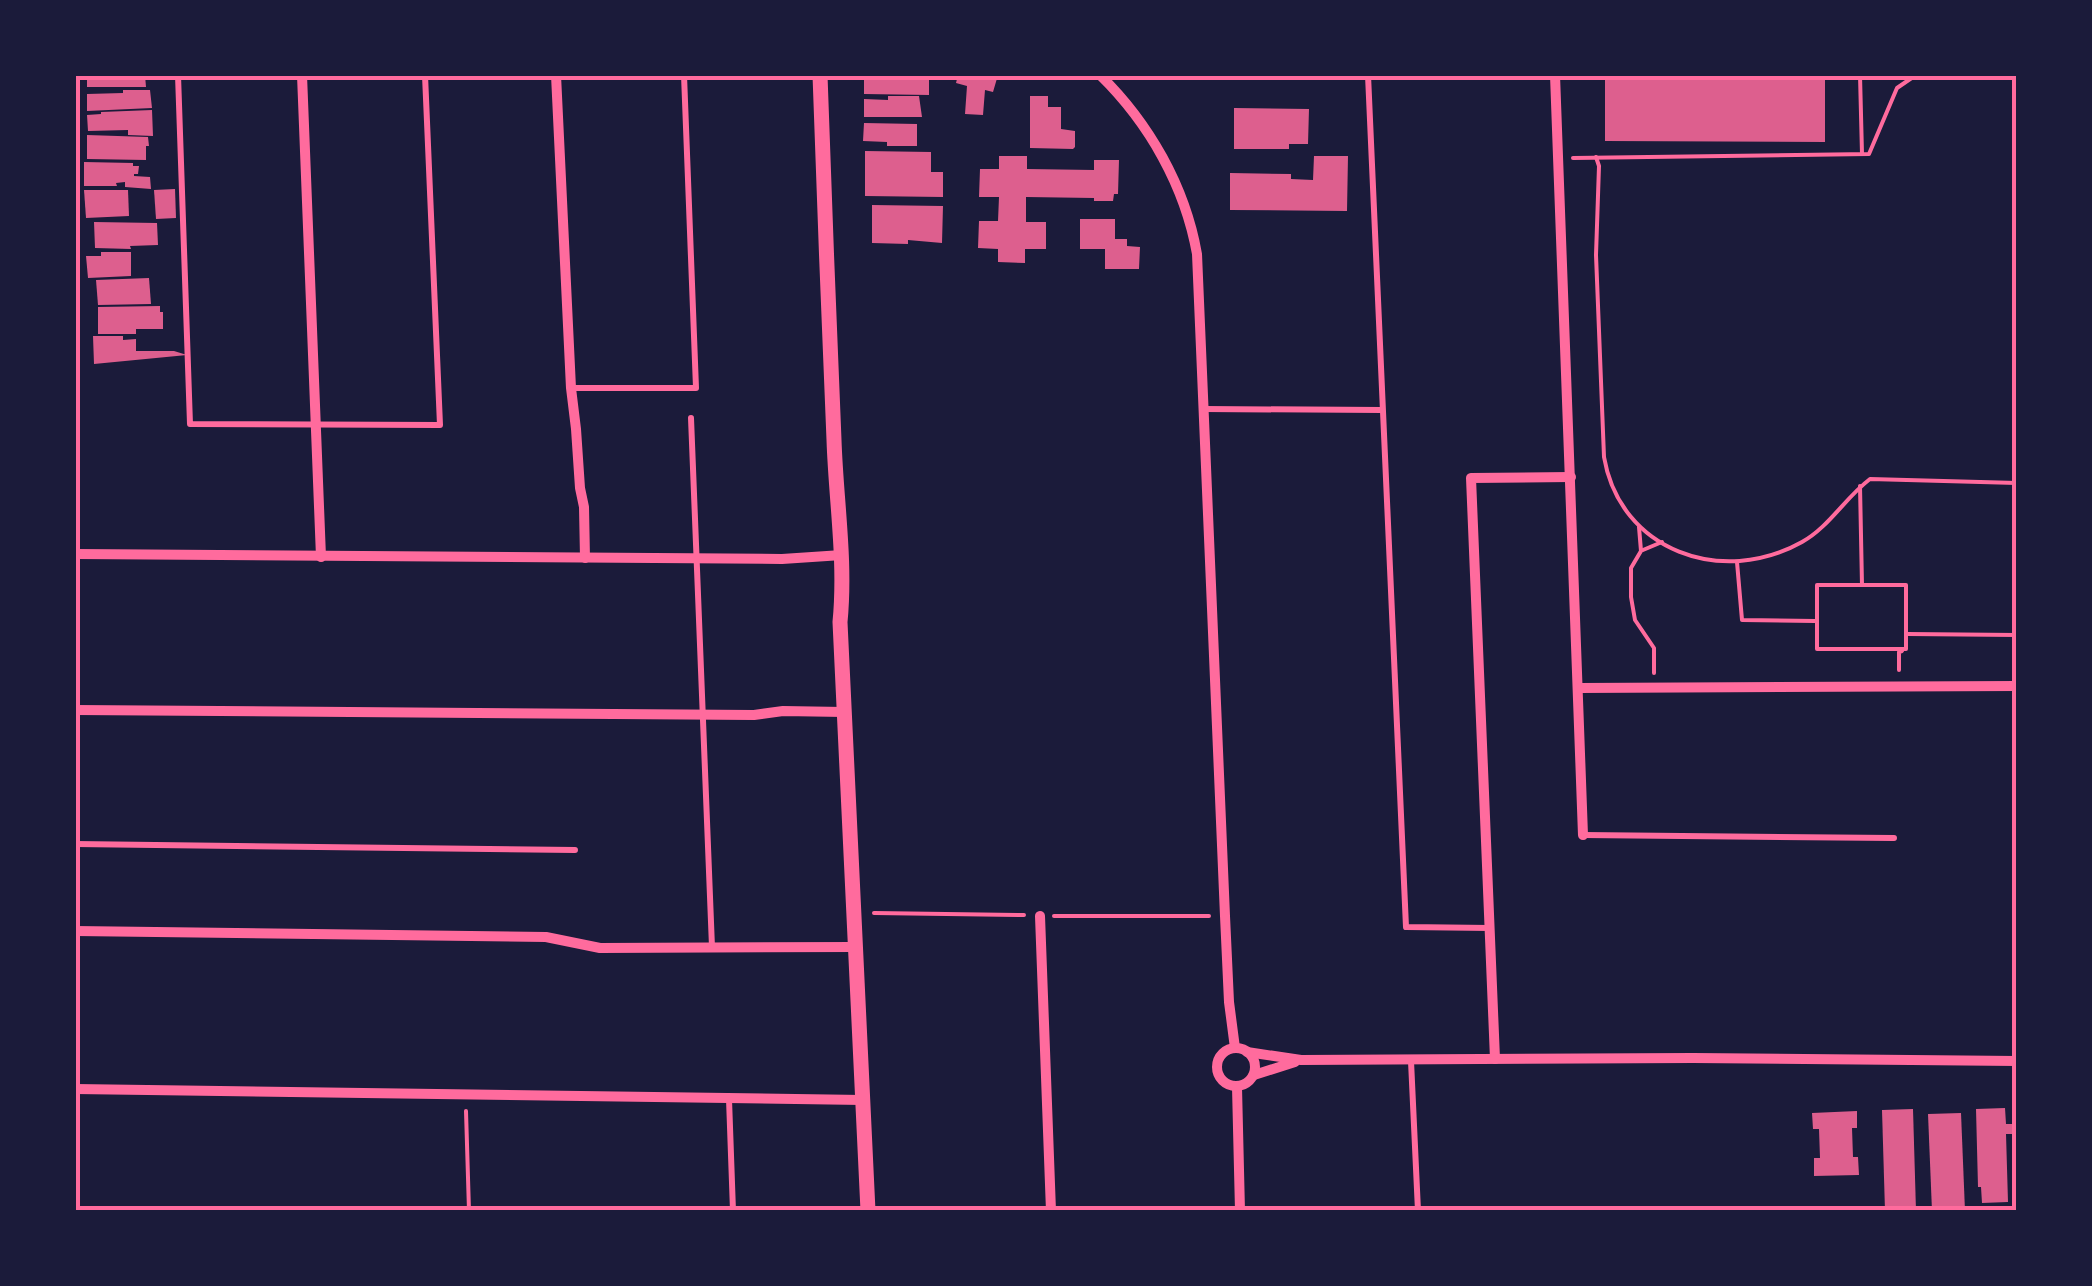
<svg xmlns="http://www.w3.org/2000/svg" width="2092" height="1286" font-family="'Crimson Pro',serif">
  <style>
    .building { fill: #dd5f8e }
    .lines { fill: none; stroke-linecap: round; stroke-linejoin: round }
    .path { stroke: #ff6b9d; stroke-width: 4 }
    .service { stroke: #ff6b9d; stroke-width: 6 }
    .minor { stroke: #ff6b9d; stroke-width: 10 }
    .tertiary { stroke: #ff6b9d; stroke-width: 15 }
    .neatline { fill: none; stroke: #ff6b9d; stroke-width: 4 }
  </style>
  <rect width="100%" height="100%" fill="#1b1b3a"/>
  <!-- building -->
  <g class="building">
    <polygon points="87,75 145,75 146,87 87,87"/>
    <polygon points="958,75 998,75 993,92 985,90 983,115 965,114 967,86 956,83"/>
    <polygon points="1605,75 1825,75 1825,142 1605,141"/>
    <polygon points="864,77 929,78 929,95 864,94"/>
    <polygon points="123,90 150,90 152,108 87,111 87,94 123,93"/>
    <polygon points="888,96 919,96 922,117 864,117 864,99 888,100"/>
    <polygon points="1030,96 1048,96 1048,107 1061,107 1061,129 1075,131 1075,147 1073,149 1030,148"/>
    <polygon points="1234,108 1309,109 1308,144 1289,144 1289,149 1234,149"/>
    <polygon points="152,110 153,136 128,135 128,130 88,131 87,115 101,114 101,112"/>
    <polygon points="864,123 917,124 917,146 887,146 887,142 863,141"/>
    <polygon points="87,135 148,137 149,146 146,146 146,160 87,159"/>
    <polygon points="865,151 931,152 931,172 943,172 943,197 865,196"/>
    <polygon points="999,156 1027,156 1027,169 1094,170 1094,160 1119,160 1118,194 1114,194 1113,201 1094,201 1094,198 1026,197 1026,222 1046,222 1046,249 1025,249 1025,263 998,262 998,249 978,248 979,221 998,221 999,197 979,197 980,169 999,169"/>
    <polygon points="1314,156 1348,156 1347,211 1230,210 1230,173 1291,174 1291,179 1313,180"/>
    <polygon points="84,162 133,163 133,166 139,166 138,174 134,174 134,176 150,177 151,189 125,187 125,182 116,183 117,186 84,186"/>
    <polygon points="175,189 176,218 156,219 154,190"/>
    <polygon points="84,190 128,190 129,216 86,218"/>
    <polygon points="872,205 943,206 942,243 908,240 908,244 872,243"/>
    <polygon points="1080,219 1115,219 1115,239 1127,239 1127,246 1140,247 1139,269 1105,269 1105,249 1080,249"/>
    <polygon points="94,222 157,223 158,245 130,246 131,249 95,248"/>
    <polygon points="101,252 131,252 131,276 88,278 86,256 101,256"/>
    <polygon points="149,278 151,304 98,305 96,280"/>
    <polygon points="160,306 160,312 163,312 163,329 136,329 136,334 98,334 98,307"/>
    <polygon points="93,336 123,336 123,340 136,339 136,351 174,351 187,355 94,364"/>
    <polygon points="2005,1108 2006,1124 2012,1124 2012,1134 2006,1134 2008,1202 1982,1203 1981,1187 1978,1187 1976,1109"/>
    <polygon points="1913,1109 1916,1211 1885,1211 1882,1110"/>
    <polygon points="1857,1111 1857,1128 1852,1128 1853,1157 1858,1157 1859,1175 1814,1176 1814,1158 1820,1158 1819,1129 1813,1129 1812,1113"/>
    <polygon points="1961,1113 1965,1211 1932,1211 1928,1114"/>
  </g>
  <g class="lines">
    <!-- path -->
    <g class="path">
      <polyline points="1860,75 1862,154"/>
      <path d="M1596,157L1599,166L1596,255L1604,457C1620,551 1722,587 1802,542C1829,527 1845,498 1870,479L2017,483"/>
      <polyline points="1573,158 1869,154 1897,88 1916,75"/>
      <polyline points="1860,486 1862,585"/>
      <polyline points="1639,527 1641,551 1631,568 1631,597 1635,620 1654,648 1654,673"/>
      <polyline points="1643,550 1662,542"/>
      <polyline points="1737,562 1742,620 1815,621"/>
      <rect x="1817" y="585" width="89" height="64"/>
      <polyline points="1907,634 2017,635"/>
      <polyline points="1899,670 1899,652 1902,651"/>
      <polyline points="874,913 1024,915"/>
      <polyline points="1054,916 1209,916"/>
      <polyline points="466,1111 469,1211"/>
    </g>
    <!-- service -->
    <g class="service">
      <polyline points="178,75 190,424 440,425 425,75"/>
      <polyline points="1368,75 1406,927 1490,928"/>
      <polyline points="571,388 696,388 684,75"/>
      <polyline points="1204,409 1382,410"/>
      <polyline points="691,418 712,947"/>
      <polyline points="1583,835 1894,838"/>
      <polyline points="75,844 575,850"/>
      <polyline points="1411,1061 1418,1211"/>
      <polyline points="729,1099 733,1211"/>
    </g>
    <!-- minor -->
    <g class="minor">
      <polyline points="302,75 321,557"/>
      <polyline points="556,75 571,388 576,429 580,488 584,507 585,558"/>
      <path d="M1100,75C1149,123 1185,186 1197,254L1225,916L1229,1002L1235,1048"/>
      <polyline points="1555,75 1583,835"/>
      <polyline points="75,554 782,559 842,555"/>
      <polyline points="1579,688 2017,686"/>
      <polyline points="75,710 754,715 783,711 844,712"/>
      <polyline points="1040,916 1051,1211"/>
      <polyline points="75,931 546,937 600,948 855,947"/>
      <circle cx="1236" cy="1067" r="19"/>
      <polyline points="1247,1052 1301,1060 1693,1058 2017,1061"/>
      <polyline points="1495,1059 1471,478 1571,477"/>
      <polyline points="1254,1075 1295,1062"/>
      <polyline points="1237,1087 1240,1211"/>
      <polyline points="75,1089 863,1100"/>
    </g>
    <!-- tertiary -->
    <path class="tertiary" d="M820,75C824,197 829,318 834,440C836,501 846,561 840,622L868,1211"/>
  </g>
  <!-- border -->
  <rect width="2092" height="1286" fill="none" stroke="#1b1b3a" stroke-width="155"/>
  <rect x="78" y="78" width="1936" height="1130" class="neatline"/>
</svg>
